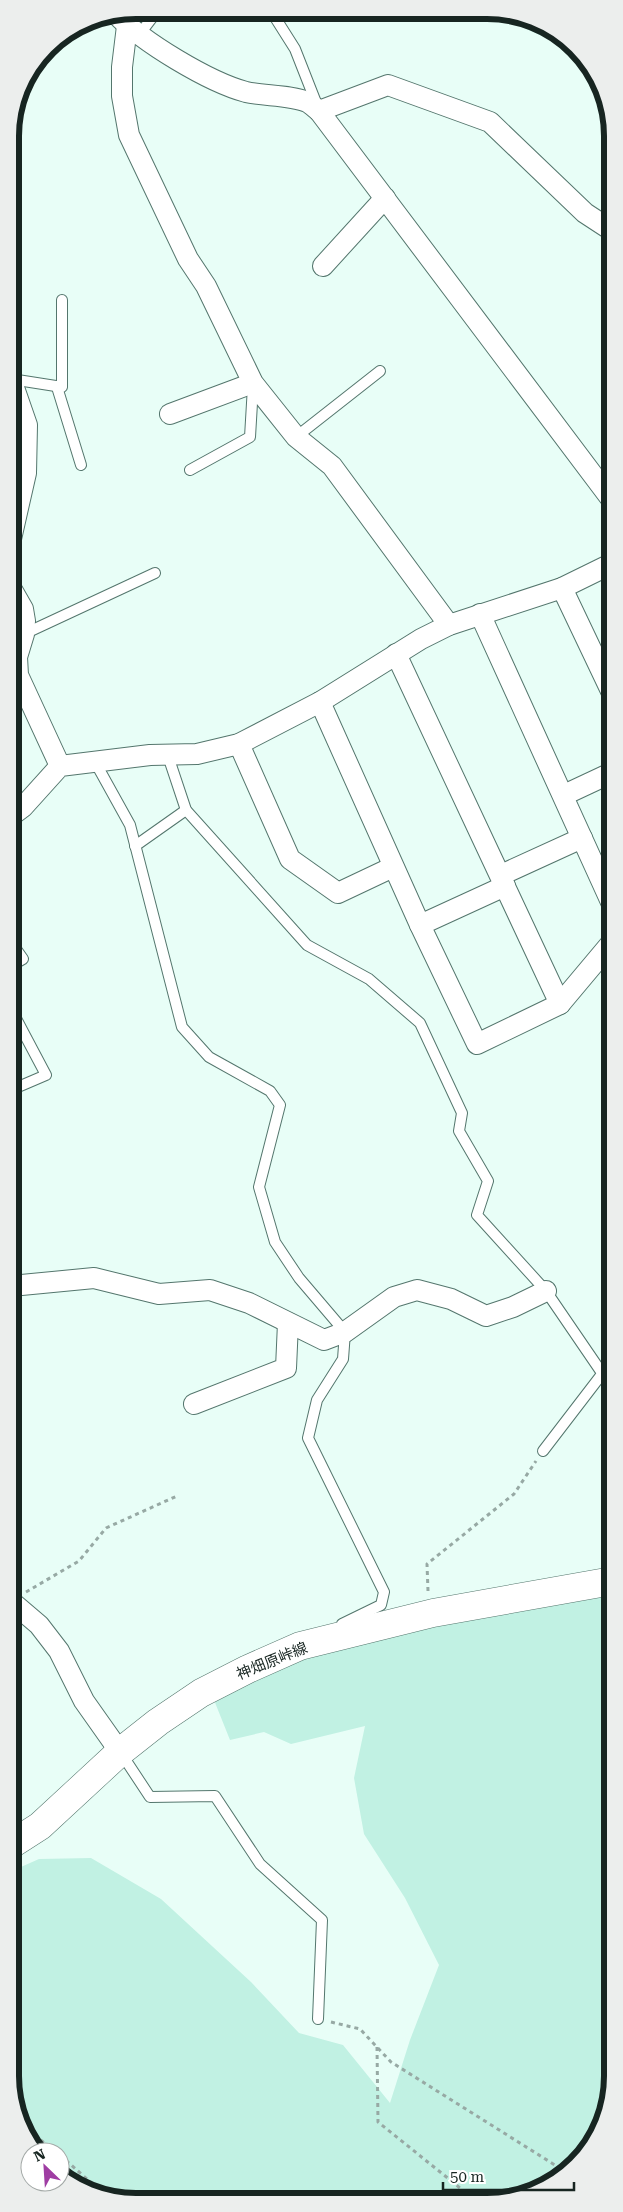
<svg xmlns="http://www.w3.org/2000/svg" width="623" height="2212" font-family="'Roboto Serif','Noto Sans JP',serif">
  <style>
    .green { fill: #c1f1e3 }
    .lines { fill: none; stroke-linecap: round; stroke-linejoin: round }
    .lane-casing { stroke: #54766d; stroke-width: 12 }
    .street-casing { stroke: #54766d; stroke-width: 22 }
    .secondary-casing { stroke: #54766d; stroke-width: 29 }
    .path { stroke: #97a9a4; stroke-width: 3; stroke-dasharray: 4 4; stroke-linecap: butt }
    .lane { stroke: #fff; stroke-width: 10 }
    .street { stroke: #fff; stroke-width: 20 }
    .secondary { stroke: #fff; stroke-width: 28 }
    .labels { text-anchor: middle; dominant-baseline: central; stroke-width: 4.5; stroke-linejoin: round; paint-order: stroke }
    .street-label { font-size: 15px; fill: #172521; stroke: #fff }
    .rim { fill: none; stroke: #172521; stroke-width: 6 }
  </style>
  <rect width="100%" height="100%" fill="#e8fef7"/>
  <!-- green -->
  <g class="green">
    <polygon points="498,12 512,12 550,33 542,36 502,18"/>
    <polygon points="612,1589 613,2084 604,2124 582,2159 550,2185 511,2200 112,2200 60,2172 60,2152 43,2152 12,2099 12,1871 39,1859 91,1858 161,1899 251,1982 299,2033 343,2045 390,2103 410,2040 439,1965 405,1898 364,1834 354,1778 365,1726 291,1744 264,1732 230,1740 212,1695 252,1672 346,1645"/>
  </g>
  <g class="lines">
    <defs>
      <g id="lane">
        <polyline points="271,11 295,49 317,105"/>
        <polyline points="139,35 158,10"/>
        <polyline points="11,379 62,387 62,300"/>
        <polyline points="57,387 81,465"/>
        <polyline points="11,428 27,425"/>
        <polyline points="296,437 380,371"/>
        <polyline points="190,470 250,437 253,386"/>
        <polyline points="24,634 155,573"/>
        <polyline points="168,756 186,810 307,945 369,979 420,1023 462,1113 459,1131 488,1181 477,1215 546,1291 602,1373"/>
        <polyline points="94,760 130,825 182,1027 209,1057 270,1091 280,1105 259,1187 275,1242 299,1278 345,1332 343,1359 317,1400 308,1438 384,1592 381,1605 342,1624 342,1627"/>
        <polyline points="135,846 186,810"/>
        <polyline points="11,942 23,959 11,966"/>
        <polyline points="11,1009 46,1075 11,1090"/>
        <polyline points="543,1451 612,1361"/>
        <polyline points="121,1753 150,1797 215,1796 260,1864 322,1920 318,2019"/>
      </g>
      <g id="street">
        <path d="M116,14C142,42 209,82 246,92C263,96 292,95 307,102C311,104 315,108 319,111L611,499"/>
        <polyline points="127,26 122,67 122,96 129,135 188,259 206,286 253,383 296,437 332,466 449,625"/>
        <polyline points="319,111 388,85 490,122 585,213 611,230"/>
        <polyline points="323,266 385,198"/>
        <polyline points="11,379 27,425 26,473 11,539"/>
        <polyline points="170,414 253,383"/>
        <polyline points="11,588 23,609 25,621 24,634 17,657 18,675 60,766"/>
        <polyline points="562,588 611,691"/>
        <polyline points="480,614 611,902"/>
        <polyline points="396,654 560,1004"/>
        <polyline points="320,702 420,925 477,1044 560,1004 612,942"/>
        <polyline points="239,744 290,859 338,893 393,867"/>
        <polyline points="564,795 611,773"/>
        <polyline points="11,816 23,807 60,766 150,755 197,754 239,744 320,702 421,639 449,625 562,588 611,564"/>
        <polyline points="501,875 582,838"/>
        <polyline points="420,925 505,886"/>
        <polyline points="11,1286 94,1278 159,1294 210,1290 249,1303 324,1340 345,1332 394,1297 417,1290 451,1299 486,1316 513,1307 546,1291"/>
        <polyline points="194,1404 286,1368 288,1323"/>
        <polyline points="12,1602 39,1625 59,1651 84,1701 120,1752"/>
      </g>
      <polyline id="secondary" points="12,1844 40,1826 120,1752 158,1722 201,1693 248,1669 300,1646 433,1613 612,1581"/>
    </defs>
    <!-- lane casing -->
    <use href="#lane" class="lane-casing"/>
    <!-- street casing -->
    <use href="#street" class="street-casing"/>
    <!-- secondary casing -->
    <use href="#secondary" class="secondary-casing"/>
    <!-- path -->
    <g class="path">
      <polyline points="428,1591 427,1564 514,1494 536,1461"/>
      <polyline points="26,1592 79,1561 106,1528 177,1496"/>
      <polyline points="331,2022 360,2029 391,2062 566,2172"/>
      <polyline points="377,2047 378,2122 475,2200"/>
      <polyline points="28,2130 56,2152"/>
      <polyline points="60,2155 107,2197"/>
    </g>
    <!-- lane -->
    <use href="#lane" class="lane"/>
    <!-- street -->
    <use href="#street" class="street"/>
    <!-- secondary -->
    <use href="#secondary" class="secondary"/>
  </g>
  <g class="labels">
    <!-- street labels -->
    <g class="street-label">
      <text transform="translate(272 1661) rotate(-22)">神畑原峠線</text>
    </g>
  </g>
  <!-- crop -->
  <path d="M0 0H623V2212H0ZM136 19H487A117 117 0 0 1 604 136V2076A117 117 0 0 1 487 2193H136A117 117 0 0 1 19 2076V136A117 117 0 0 1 136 19Z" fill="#eceeed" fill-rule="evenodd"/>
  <path class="rim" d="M136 19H487A117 117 0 0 1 604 136V2076A117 117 0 0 1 487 2193H136A117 117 0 0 1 19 2076V136A117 117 0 0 1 136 19Z"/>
  <!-- north arrow -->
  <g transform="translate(45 2167) rotate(335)"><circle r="24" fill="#ffffff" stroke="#a2a8a6"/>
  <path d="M0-4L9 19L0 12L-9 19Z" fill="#9f3da3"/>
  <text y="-8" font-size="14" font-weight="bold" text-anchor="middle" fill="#172521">N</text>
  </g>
  <!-- scale -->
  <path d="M443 2182v8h131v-8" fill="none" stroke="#172521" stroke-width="2.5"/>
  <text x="450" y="2182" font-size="15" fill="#172521" stroke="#ffffff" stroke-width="4" paint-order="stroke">50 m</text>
</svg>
